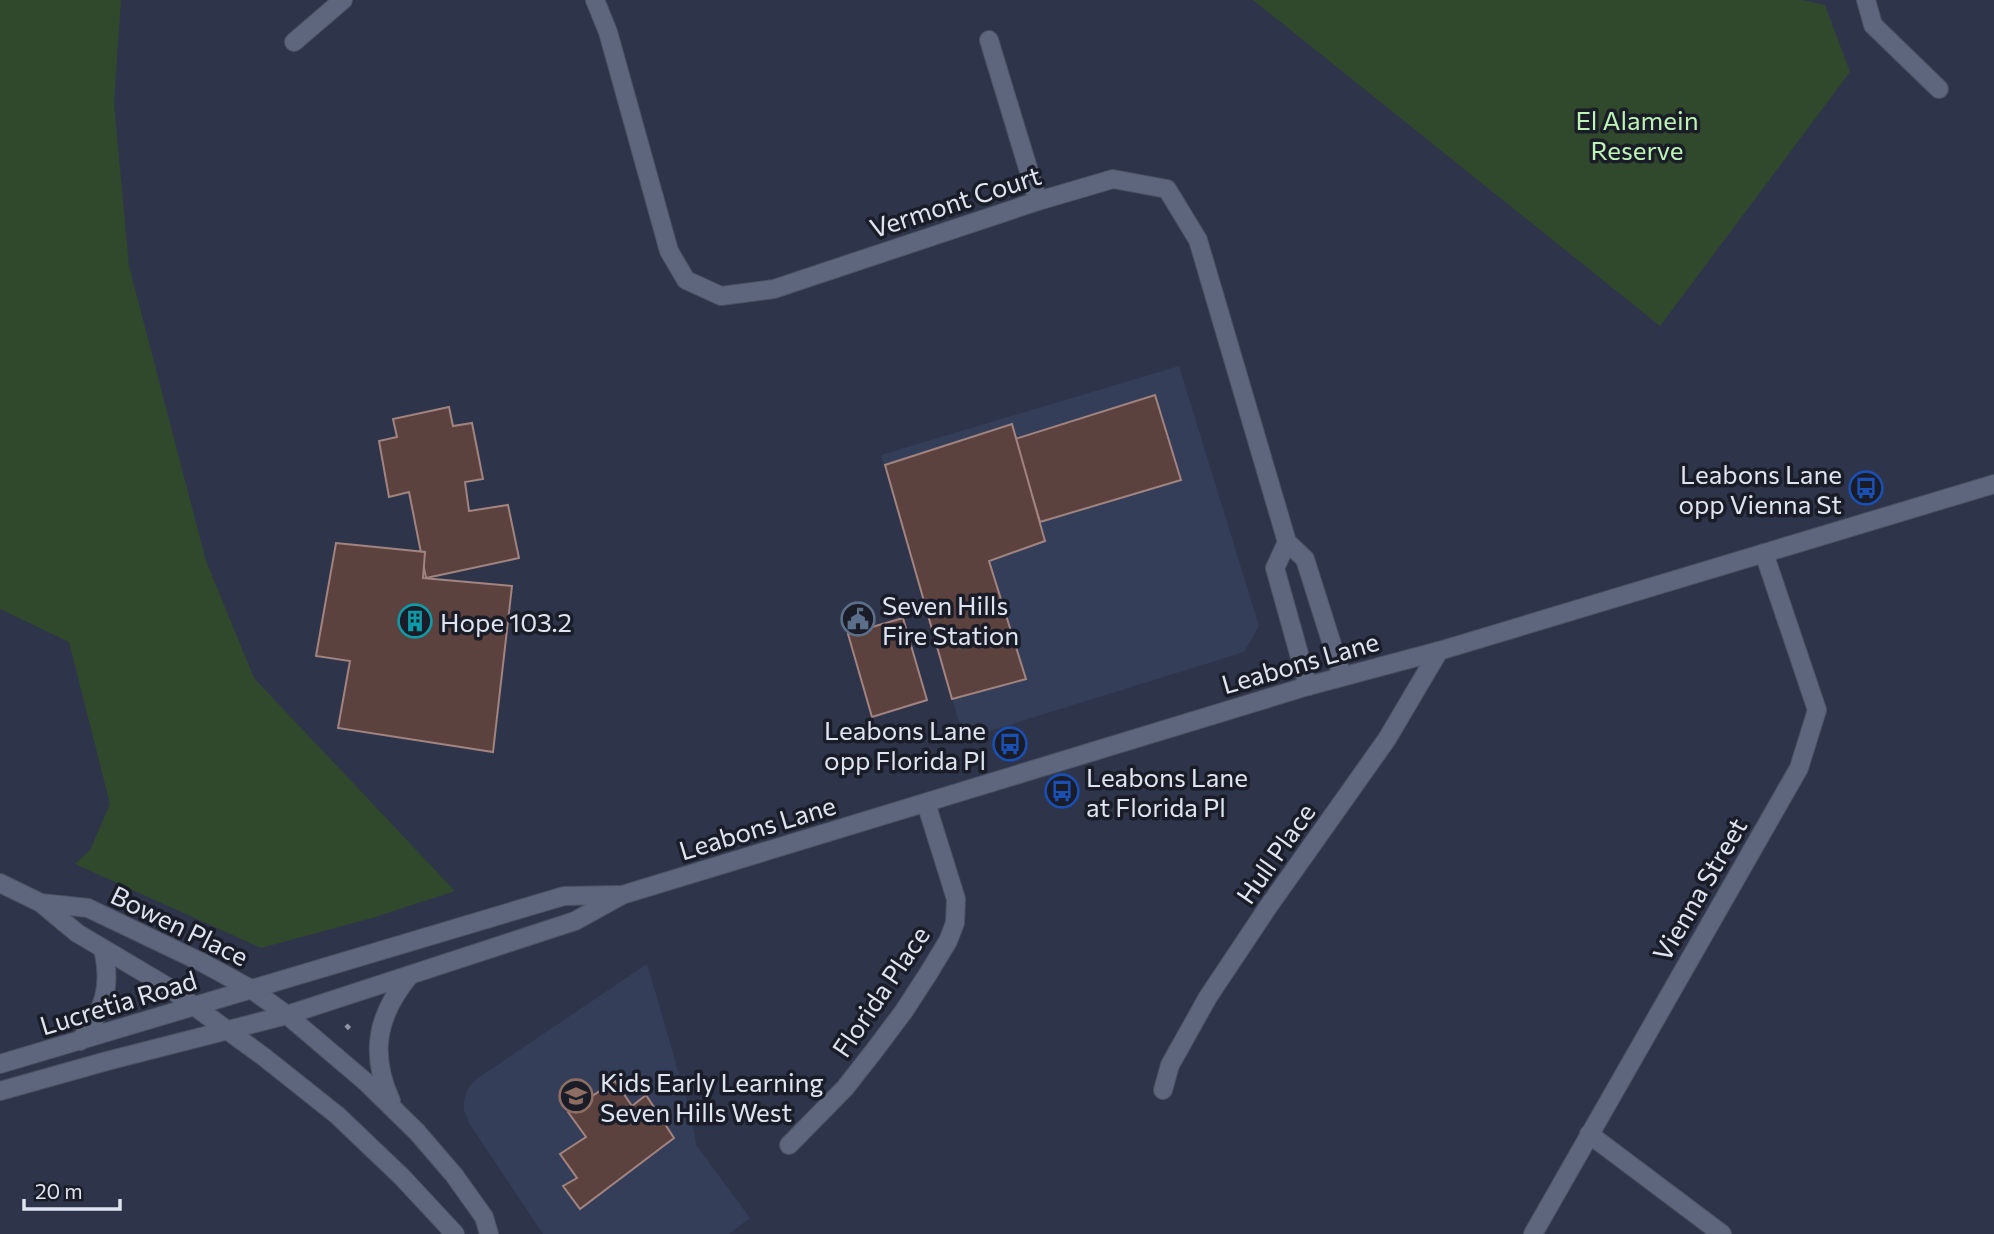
<svg xmlns="http://www.w3.org/2000/svg" width="1994" height="1234" font-family="Commissioner,sans-serif">
  <style>
    .built { fill: #353e59 }
    .green { fill: #30482c }
    .building { fill: #5c423f; stroke: #a1837f; stroke-width: 2 }
    .lines { fill: none; stroke-linecap: round; stroke-linejoin: round }
    .minor-casing { stroke: #4a5161; stroke-width: 20 }
    .tertiary-casing { stroke: #4a5161; stroke-width: 20 }
    .path { stroke: #8f95a6; stroke-width: 4.5; stroke-dasharray: 5 5; stroke-linecap: butt }
    .minor { stroke: #5d667d; stroke-width: 18 }
    .tertiary { stroke: #5d667d; stroke-width: 18 }
    .labels { text-anchor: middle; dominant-baseline: central; stroke-width: 7; stroke-linejoin: round; paint-order: stroke }
    .park-label { font-size: 26px; fill: #bdf3b4; stroke: #1a1d27 }
    .street-label { font-size: 26px; fill: #dfe4f1; stroke: #1a1d27 }
    .poi-label { font-size: 26px; fill: #dfe4f1; stroke: #1a1d27; text-anchor: start }
  </style>
  <rect width="100%" height="100%" fill="#2e354a"/>
  <!-- built -->
  <g class="built">
    <polygon points="1179,366 1259,626 1244,652 964,739 881,455"/>
    <polygon points="647,964 691,1115 696,1145 750,1218 729,1234 543,1234 469,1123 464,1110 464,1101 467,1090 475,1080"/>
  </g>
  <!-- green -->
  <g class="green">
    <polygon points="0,0 121,0 114,103 129,266 206,561 254,678 455,891 372,918 261,948 75,864 90,850 110,804 69,642 0,609"/>
    <polygon points="1253,0 1802,0 1825,5 1850,72 1660,326"/>
  </g>
  <!-- building -->
  <g class="building">
    <polygon points="1155,395 1181,480 1040,522 1015,439"/>
    <polygon points="449,407 453,426 472,423 483,479 465,482 469,511 508,505 519,558 426,578 409,492 389,497 379,441 397,437 393,419"/>
    <polygon points="1012,424 1045,541 989,561 1026,679 952,699 885,465"/>
    <polygon points="336,543 425,552 423,578 512,586 493,752 338,728 350,661 316,656"/>
    <polygon points="903,618 927,700 872,717 848,634"/>
    <polygon points="615,1081 632,1106 646,1095 674,1138 580,1209 563,1186 577,1178 560,1154 586,1137 568,1112"/>
  </g>
  <g class="lines">
    <defs>
      <g id="minor">
        <polyline points="595,0 608,32 669,251 686,280 721,296 774,289 1038,201 1113,179 1167,189 1198,240 1287,542 1305,559 1342,676"/>
        <polyline points="1866,0 1873,25 1939,89"/>
        <polyline points="989,40 1038,201"/>
        <polyline points="294,42 343,0"/>
        <polyline points="1287,542 1275,568 1308,686"/>
        <polyline points="1163,1090 1170,1065 1208,997 1268,907 1387,739 1439,651"/>
        <polyline points="1589,1134 1722,1234"/>
        <polyline points="789,1145 845,1088 874,1051 904,1011 928,974 948,941 955,923 956,899 926,803"/>
        <polyline points="1533,1234 1799,768 1817,710 1764,553"/>
      </g>
      <g id="tertiary">
        <polyline points="0,883 41,903 77,933 168,987 264,1057 337,1115 402,1177 455,1234"/>
        <polyline points="41,903 88,908 203,963 251,989 287,1015 367,1083 417,1132 454,1175 484,1217 489,1234"/>
        <path d="M80,1041C104,1009 112,988 103,949"/>
        <polyline points="0,1064 564,896 618,895"/>
        <polyline points="0,1091 107,1061 287,1015 575,921 622,895 1308,686 1439,651 1994,484"/>
        <path d="M391,1101C369,1053 377,1015 410,975"/>
      </g>
    </defs>
    <!-- minor casing -->
    <use href="#minor" class="minor-casing"/>
    <!-- tertiary casing -->
    <use href="#tertiary" class="tertiary-casing"/>
    <!-- path -->
    <polyline class="path" points="346,1025 352,1031"/>
    <!-- minor -->
    <use href="#minor" class="minor"/>
    <!-- tertiary -->
    <use href="#tertiary" class="tertiary"/>
  </g>
  <!-- icons -->
  <defs>
    <symbol id="bus-ring" viewBox="-11 -11 22 22"><circle r="9.5" fill="#1a1d27" stroke="#1a4fb4" stroke-width="1.5"/><path d="M-5-6H5V4H4V6H2V4H-2V6H-4V4H-5ZM-3.5-4V0h7V-4ZM-3.5 1.2v1.5H-2V1.2ZM2 1.2v1.5H3.5V1.2Z" fill="#1a4fb4"/></symbol>
    <symbol id="civic-ring" viewBox="-11 -11 22 22"><circle r="9.5" fill="#1a1d27" stroke="#5c6f8a" stroke-width="1.5"/><path d="M-.6-6.5H3V-4.5H.6V-3L4-1V1h2V6H-6V1h2V-1L-.6-3ZM-1.2 2.5V6h2.4V2.5Z" fill="#5c6f8a"/></symbol>
    <symbol id="building-ring" viewBox="-11 -11 22 22"><circle r="9.5" fill="#1a1d27" stroke="#0f9aa8" stroke-width="1.5"/><path d="M-4-6H4V6H1V3H-1V6H-4ZM-2.5-4.3h1.7v1.8h-1.7ZM.8-4.3h1.7v1.8H.8ZM-2.5-1h1.7V.8h-1.7ZM.8-1h1.7V.8H.8Z" fill="#0f9aa8"/></symbol>
    <symbol id="school-ring" viewBox="-11 -11 22 22"><circle r="9.5" fill="#1a1d27" stroke="#8d6e63" stroke-width="1.5"/><path d="M0-5L7-2L0 1L-7-2ZM-4 1L0 2.5L4 1V4Q0 6-4 4Z" fill="#8d6e63"/></symbol>
  </defs>
  <g fill-rule="evenodd">
    <use href="#bus-ring" x="1847" y="469" width="38" height="38"/>
    <use href="#civic-ring" x="839" y="600" width="38" height="38"/>
    <use href="#building-ring" x="396" y="602" width="38" height="38"/>
    <use href="#bus-ring" x="991" y="725" width="38" height="38"/>
    <use href="#bus-ring" x="1043" y="772" width="38" height="38"/>
    <use href="#school-ring" x="557" y="1077" width="38" height="38"/>
  </g>
  <g class="labels">
    <!-- park labels -->
    <g class="park-label">
      <text x="1637" y="119">El Alamein<tspan x="1637" dy="30">Reserve</tspan></text>
    </g>
    <!-- street labels -->
    <g class="street-label">
      <text transform="translate(955 201) rotate(-18)">Vermont Court</text>
      <text transform="translate(1300 662) rotate(-16)">Leabons Lane</text>
      <text transform="translate(757 827) rotate(-17)">Leabons Lane</text>
      <text transform="translate(1275 853) rotate(-55)">Hull Place</text>
      <text transform="translate(1699 889) rotate(-60)">Vienna Street</text>
      <text transform="translate(180 925) rotate(26)">Bowen Place</text>
      <text transform="translate(880 991) rotate(-56)">Florida Place</text>
      <text transform="translate(118 1002) rotate(-17)">Lucretia Road</text>
    </g>
    <!-- poi labels -->
    <g class="poi-label">
      <text x="1842" y="473" text-anchor="end">Leabons Lane<tspan x="1842" dy="30">opp Vienna St</tspan></text>
      <text x="882" y="604">Seven Hills<tspan x="882" dy="30">Fire Station</tspan></text>
      <text x="440" y="621">Hope 103.2</text>
      <text x="986" y="729" text-anchor="end">Leabons Lane<tspan x="986" dy="30">opp Florida Pl</tspan></text>
      <text x="1086" y="776">Leabons Lane<tspan x="1086" dy="30">at Florida Pl</tspan></text>
      <text x="600" y="1081">Kids Early Learning<tspan x="600" dy="30">Seven Hills West</tspan></text>
    </g>
  </g>
  <!-- scale -->
  <path d="M24 1199v10h96v-10" fill="none" stroke="#dfe4f1" stroke-width="3.5"/>
  <text x="35" y="1199" font-size="21" fill="#dfe4f1" stroke="#1a1d27" stroke-width="5" paint-order="stroke">20 m</text>
</svg>
